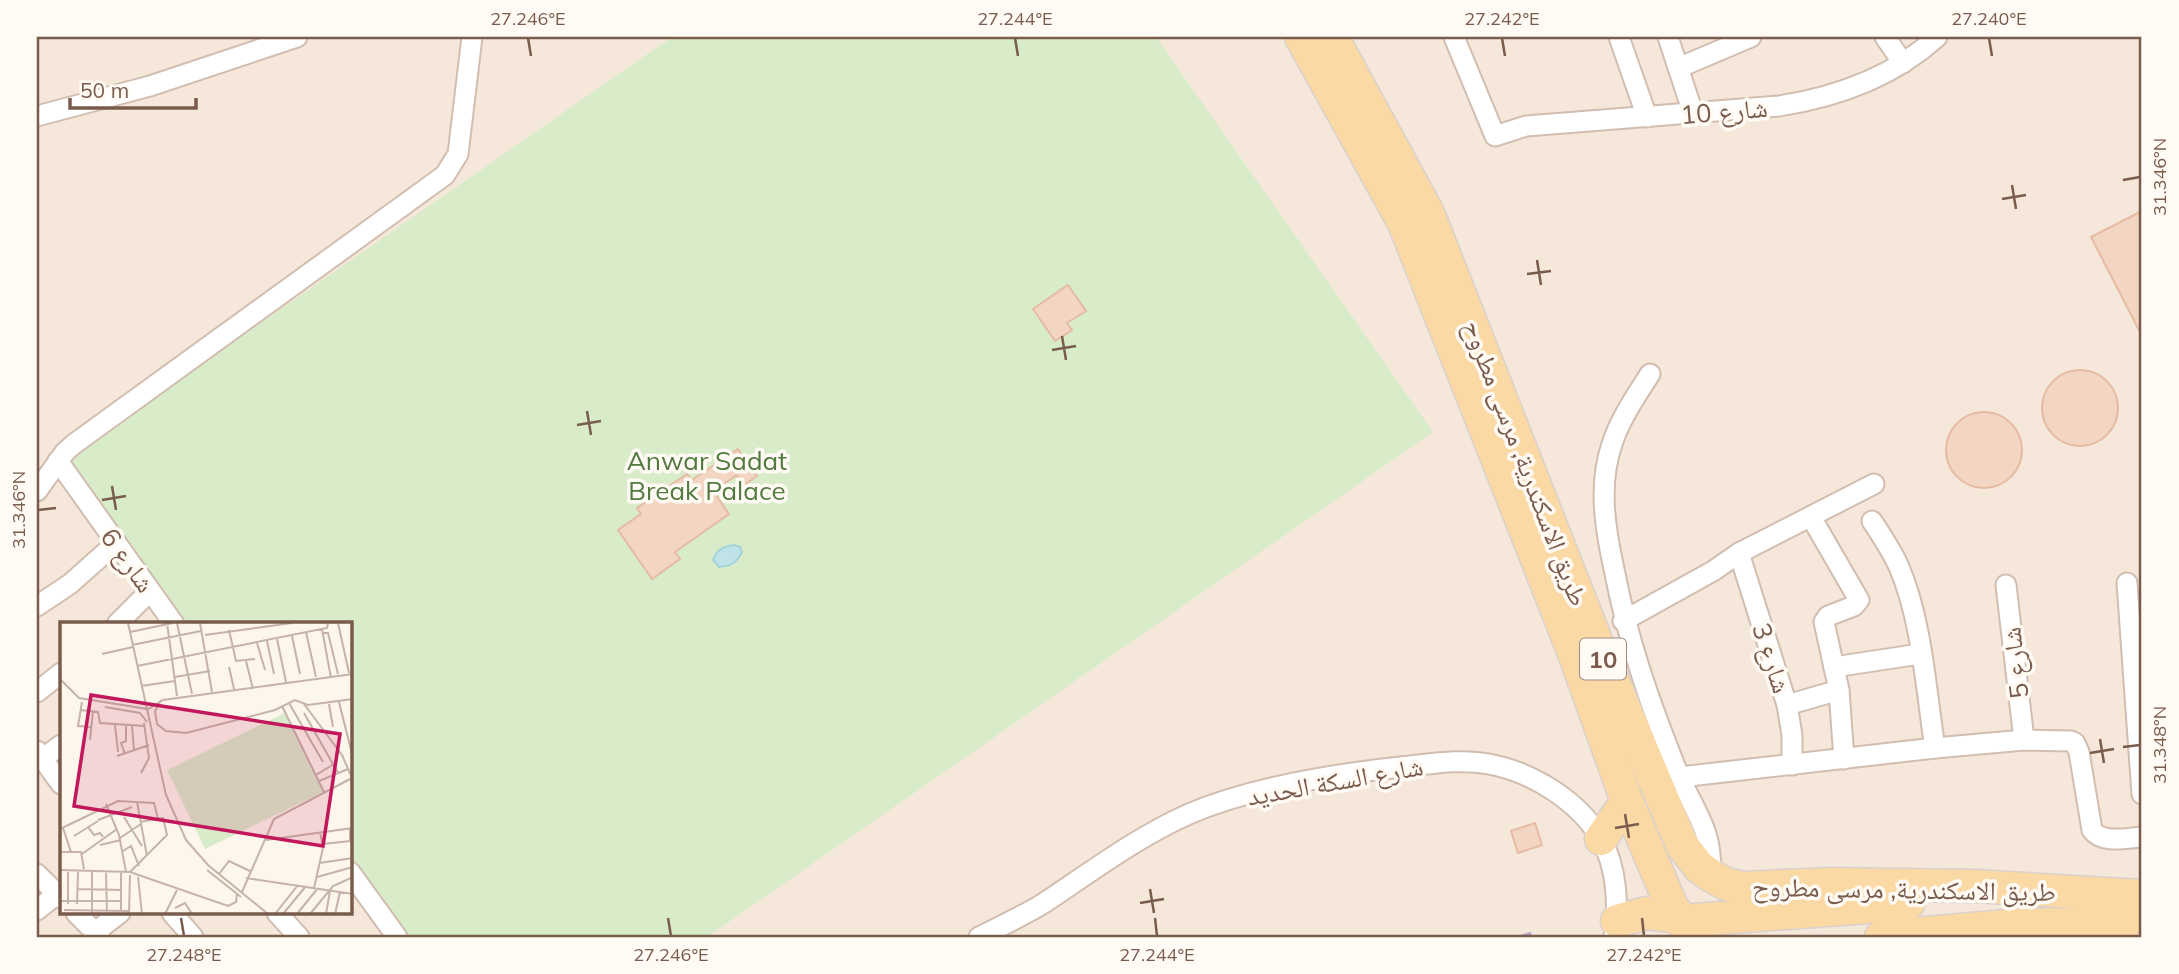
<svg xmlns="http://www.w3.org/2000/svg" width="2179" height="974" font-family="Mulish,'Noto Naskh Arabic',sans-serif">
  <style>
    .residential { fill: #f5e8da; fill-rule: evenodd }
    .green { fill: #d8ecc9 }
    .water { fill: #bfe3e8; stroke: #a5d3da; stroke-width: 2 }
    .building { fill: #f3d5c3; stroke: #e6bba3; stroke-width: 2 }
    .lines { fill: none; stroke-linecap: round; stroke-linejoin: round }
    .minor-casing { stroke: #d1beb0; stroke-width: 23 }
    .primary-casing { stroke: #dad1cd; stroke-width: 35 }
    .minor { stroke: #fff; stroke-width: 19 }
    .primary { stroke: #fbd9a5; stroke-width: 32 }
    .rail { stroke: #b9a8c9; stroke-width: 5; stroke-dasharray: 10 7; stroke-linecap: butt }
    .ticks { fill: none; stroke: #7a5c4d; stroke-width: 2.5 }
    .labels { text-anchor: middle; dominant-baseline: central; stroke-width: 7; stroke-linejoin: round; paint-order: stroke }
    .shield { fill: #fffaf3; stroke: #a28b7f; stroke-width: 2 }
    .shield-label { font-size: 24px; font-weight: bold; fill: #7a5c4d }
    .street-label { font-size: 26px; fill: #7a5c4d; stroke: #fffaf3 }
    .park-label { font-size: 26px; fill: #537a41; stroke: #fffaf3 }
    .inset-road { fill: none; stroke: #c5b3a7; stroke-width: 2 }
    .view { fill: #c2185b; fill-opacity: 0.15; stroke: #c2185b; stroke-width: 3.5 }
    .inset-edge { fill: none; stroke: #7a5c4d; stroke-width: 3.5 }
    .neatline { fill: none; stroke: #7a5c4d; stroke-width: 2.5 }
    .ticks-label { font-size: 18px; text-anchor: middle; fill: #7a5c4d }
  </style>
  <rect width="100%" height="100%" fill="#fdf6ec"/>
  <!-- residential -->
  <path class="residential" d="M37,37H2142V937H37ZM61,624H350V913H61Z"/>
  <!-- green -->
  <polygon class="green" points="672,37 1156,37 1433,432 707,937 406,937 350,858 350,624 186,624 68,457"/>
  <!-- water -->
  <path class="water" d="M734,545L740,547L742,552C737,563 731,566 719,567L713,560C716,550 724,546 734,545Z"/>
  <!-- building -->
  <g class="building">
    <polygon points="2142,211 2142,336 2091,237"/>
    <polygon points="1068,285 1086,311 1067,323 1072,330 1055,341 1033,309"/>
    <circle cx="2080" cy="408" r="38"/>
    <circle cx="1984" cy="450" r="38"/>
    <polygon points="738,449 757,476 744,485 737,475 713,491 729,514 675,552 680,559 652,579 618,530 641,514 637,508 687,474 692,480"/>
    <polygon points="1535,823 1542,845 1518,853 1511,831"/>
  </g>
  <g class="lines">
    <defs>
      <g id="minor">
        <path d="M1454,37L1495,136L1526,126L1779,106C1837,97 1893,77 1937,37"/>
        <polyline points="1619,37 1647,117"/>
        <polyline points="1668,37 1693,113"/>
        <polyline points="1885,37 1903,63"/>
        <polyline points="1678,68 1751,37"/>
        <polyline points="37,116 150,86 297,37"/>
        <path d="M1650,374C1636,396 1620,419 1612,444C1598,485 1605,528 1614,569C1628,642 1650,703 1677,771C1693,810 1714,830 1710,875"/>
        <polyline points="58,461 174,624"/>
        <polyline points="37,491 65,452 74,444 445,175 458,154 472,37"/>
        <polyline points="1811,517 1859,600 1854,606 1828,616 1824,622 1839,690 1844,759"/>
        <path d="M1872,521C1882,536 1892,551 1899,567C1922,620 1926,691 1935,748"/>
        <polyline points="1739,553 1787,705 1792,735 1792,765"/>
        <polyline points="2127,583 2142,794"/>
        <polyline points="2006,585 2024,740"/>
        <polyline points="37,606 70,584 116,543"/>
        <polyline points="1623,621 1713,571 1739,553 1874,484"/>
        <polyline points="117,624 150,591"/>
        <polyline points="1834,667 1920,654"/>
        <polyline points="37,692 61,673"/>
        <polyline points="1787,705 1839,690"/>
        <polyline points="37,751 61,784"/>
        <polyline points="42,759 61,745"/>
        <path d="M1680,777L1935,748L2024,740L2071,741L2075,743L2079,752L2092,830C2102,844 2127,838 2142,837"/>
        <polyline points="350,872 397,937"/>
        <polyline points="37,874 61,898"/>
        <polyline points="37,910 57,894"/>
        <polyline points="76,913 100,937"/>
        <polyline points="172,913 193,937"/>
        <polyline points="277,913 299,937"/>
        <polyline points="95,932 120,913"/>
        <path d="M979,937C1001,926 1023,916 1044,903C1091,872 1137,837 1189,814C1252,787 1341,773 1410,766C1437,763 1463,759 1489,764C1532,772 1579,801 1601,839C1617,867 1619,907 1614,937"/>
      </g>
      <g id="primary">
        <polyline points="1301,37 1404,223 1574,653 1627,801 1672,907 1687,927 1700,937"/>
        <polyline points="1332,37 1428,213 1597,643 1682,845 1699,867 1710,875 1726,884 1743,888 1830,884 1974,886 2142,896"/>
        <polyline points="1601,839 1627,801"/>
        <polyline points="1617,921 1647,913 1677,917"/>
        <polyline points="1680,921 1908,904"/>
        <polyline points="1881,937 2017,925 2142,923"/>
      </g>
    </defs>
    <!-- minor casing -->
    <use href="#minor" class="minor-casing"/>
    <!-- primary casing -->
    <use href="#primary" class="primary-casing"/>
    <!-- minor -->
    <use href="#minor" class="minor"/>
    <!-- primary -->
    <use href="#primary" class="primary"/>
    <!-- rail -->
    <polyline class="rail" points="1522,937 1535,933"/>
  </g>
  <!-- ticks -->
  <path class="ticks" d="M528,38L531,56M1015,38L1018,56M1502,38L1505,56M1989,38L1992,56M2123,180L2140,177M2012,185L2016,209M2002,199L2026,195M1537,260L1541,285M1527,274L1551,271M1062,336L1066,360M1052,350L1076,346M587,411L591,435M577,425L601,421M112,486L116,510M102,500L126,496M38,510L56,508M2100,739L2104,763M2123,747L2140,745M2090,753L2114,749M1625,814L1629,838M1615,828L1639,824M1150,889L1154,913M1140,903L1164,899M181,918L184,936M668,918L671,936M1155,918L1157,936M1642,918L1644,936"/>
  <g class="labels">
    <!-- shield labels -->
    <rect class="shield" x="1580" y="638.5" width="46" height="41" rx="5"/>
    <g class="shield-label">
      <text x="1603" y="659">10</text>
    </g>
    <!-- street labels -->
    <g class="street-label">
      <text transform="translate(1724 111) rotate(-5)">شارع 10</text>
      <text transform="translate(1526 463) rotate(69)">طريق الاسكندرية, مرسى مطروح</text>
      <text transform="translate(128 560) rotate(54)">شارع 6</text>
      <text transform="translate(1772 658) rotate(72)">شارع 3</text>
      <text transform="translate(2015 663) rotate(-97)">شارع 5</text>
      <text transform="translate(1335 781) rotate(-10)">شارع السكة الحديد</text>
      <text transform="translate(1904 889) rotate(1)">طريق الاسكندرية, مرسى مطروح</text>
    </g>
    <!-- park labels -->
    <g class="park-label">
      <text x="707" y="460">Anwar Sadat<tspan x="707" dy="30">Break Palace</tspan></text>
    </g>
  </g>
  <!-- overview -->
  <g transform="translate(60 622)">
    <rect width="292" height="292" fill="#fdf6ec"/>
    <path d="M225,91L263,170L145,227L107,148Z" fill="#d8ecc9"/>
    <path class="inset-road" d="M68,1L87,87M107,1L117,74M117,1L132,72M140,1L152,70M278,1L289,51M262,7L271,56M169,8L176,39L195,37M70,10L113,1M246,10L256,55M263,11H268L278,52M145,13L232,1M232,14L240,52M217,17L226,60M207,19L214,52M197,21L205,48M72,23L141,9M42,32L73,25M186,39L193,67M77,44L267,6L268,1M169,45L174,67M115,55L150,49M0,57L19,76L87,87L106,173L126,218L148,243L208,292M81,64L115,59M101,78L95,89L97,102L106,109L126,111L215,88L235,78L248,83L293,77M22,80L18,104L31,105M279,80L293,136M229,81L263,140M244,82L282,133L293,158M269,82L273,105M222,84L264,170M45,85L80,91L87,100M20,88L38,90L40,101L85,104M87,88L103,78L293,52M244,91L278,151M55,103L58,130M72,104L74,129M30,118L33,89M65,132L61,121L66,119V103M57,134L89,123M81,151L89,136L84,101M256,153L274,142M259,159L288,147M77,180L87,234M46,182L59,213L66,250M64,195L82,224M38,198L72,185M28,205L34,213L40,211L43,215M3,206L11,230M0,207L58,179L94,181L98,197M14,214L38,199M60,216L81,202M206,218L293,206M263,222L290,219V207M40,223L61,218M63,229L71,224L79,244M0,230H21L24,247M22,232L57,207M259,241L293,236M0,248L70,250L168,284L176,280L177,272M147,248L181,275M32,249V291M46,249L47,292M70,250L107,213L103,196L80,200M159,252L169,239L190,249M78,255L82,292M257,255L293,245M186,256L293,272M254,266L263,226L260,210M17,267L61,268M182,270L214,197L292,156M1,279H61M8,282V250M17,282L18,250M115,286L125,281L132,292M4,288L69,289M61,290V251M69,292L70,253M105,292L117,268M215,292L238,263M223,292L246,264M237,292L258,266M250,292L273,264L293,255M266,292L270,269M275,292L280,270"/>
    <path class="view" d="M31,73L280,112L263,224L14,184Z"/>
    <rect width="292" height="292" class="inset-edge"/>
  </g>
  <!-- border -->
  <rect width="2179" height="974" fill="none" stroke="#fffaf3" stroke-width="77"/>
  <!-- scale -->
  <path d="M70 98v10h126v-10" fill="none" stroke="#7a5c4d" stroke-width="3.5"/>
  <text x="80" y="98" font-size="21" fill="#7a5c4d" stroke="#fffaf3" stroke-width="5" paint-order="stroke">50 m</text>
  <rect x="38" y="38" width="2102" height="898" class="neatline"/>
  <g class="ticks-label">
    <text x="528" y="25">27.246°E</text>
    <text x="1015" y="25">27.244°E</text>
    <text x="1502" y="25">27.242°E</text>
    <text x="1989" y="25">27.240°E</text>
    <text transform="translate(2160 177) rotate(-90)" y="6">31.346°N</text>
    <text transform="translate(19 510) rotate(-90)" y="6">31.346°N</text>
    <text transform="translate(2160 745) rotate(-90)" y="6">31.348°N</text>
    <text x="184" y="961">27.248°E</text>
    <text x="671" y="961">27.246°E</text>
    <text x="1157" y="961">27.244°E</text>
    <text x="1644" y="961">27.242°E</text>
  </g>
</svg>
